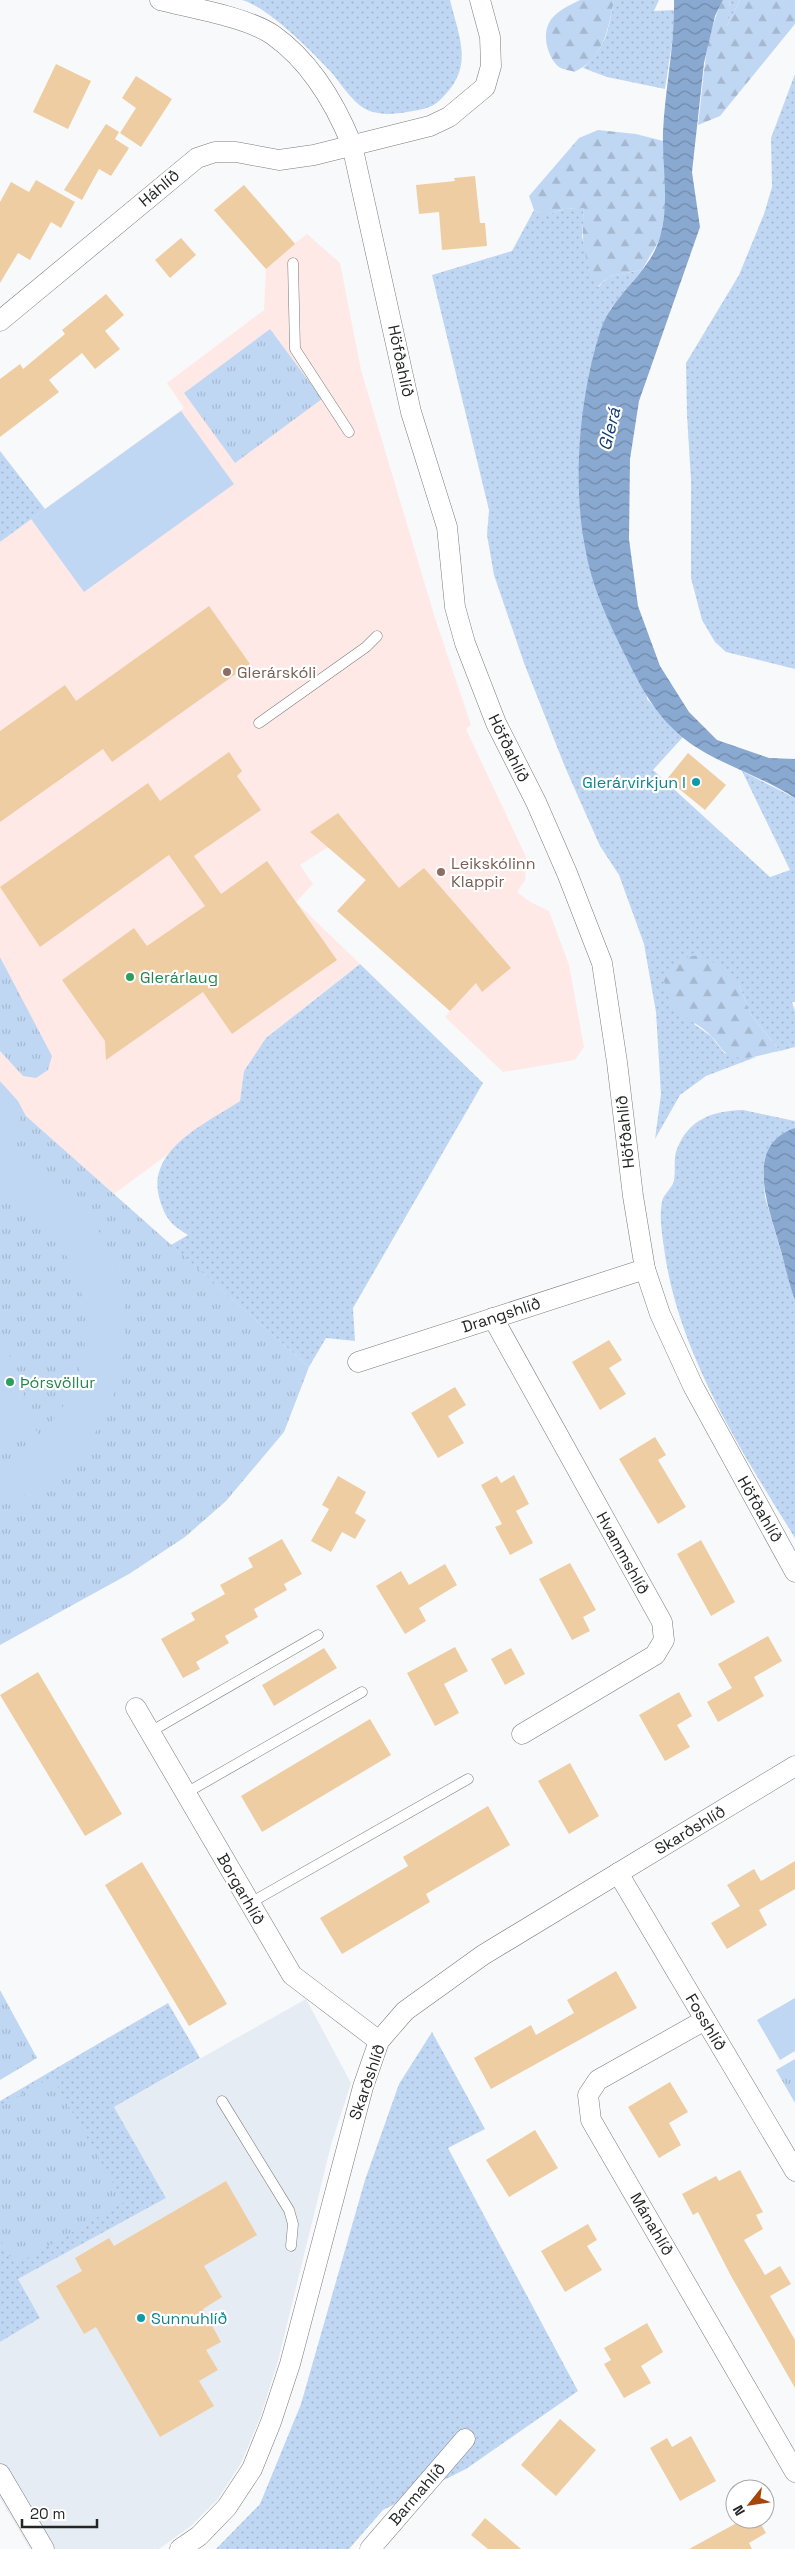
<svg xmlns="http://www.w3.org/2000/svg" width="795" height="2549" font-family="'Space Grotesk',sans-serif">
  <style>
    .built { fill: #e6ecf3 }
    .education { fill: #ffe9e7 }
    .grass { fill: url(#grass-dots) }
    .forest { fill: url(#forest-firs) }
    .park { fill: url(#park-tufts) }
    .garden { fill: #c0d7f3 }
    .water { fill: url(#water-waves) }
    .building { fill: #efcda2 }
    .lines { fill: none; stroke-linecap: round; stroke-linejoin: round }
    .lane-casing { stroke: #7b7b7c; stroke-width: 11 }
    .street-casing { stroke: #7b7b7c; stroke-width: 21 }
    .lane { stroke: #fff; stroke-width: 10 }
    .street { stroke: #fff; stroke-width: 20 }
    .education-dot { fill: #8d6e63; stroke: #fff; stroke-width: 2 }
    .culture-dot { fill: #0f9aa8; stroke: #fff; stroke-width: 2 }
    .leisure-dot { fill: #2e9e5b; stroke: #fff; stroke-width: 2 }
    .labels { text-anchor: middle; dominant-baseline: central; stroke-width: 4.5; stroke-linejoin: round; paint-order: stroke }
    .street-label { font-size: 16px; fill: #242525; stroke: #fff }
    .education-label { font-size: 16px; fill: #785e54; stroke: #fff; text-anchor: start }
    .culture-label { font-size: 16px; fill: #0d838f; stroke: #fff; text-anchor: end }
    .leisure-label { font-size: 16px; fill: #27864d; stroke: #fff; text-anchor: start }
    .water-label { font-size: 18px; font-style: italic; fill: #133e70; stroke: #fff }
  </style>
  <defs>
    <pattern id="grass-dots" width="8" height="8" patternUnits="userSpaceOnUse" patternTransform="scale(1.25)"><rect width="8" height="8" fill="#c0d7f3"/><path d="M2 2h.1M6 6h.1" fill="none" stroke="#a5b8d0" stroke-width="1.8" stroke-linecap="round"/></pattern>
    <pattern id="forest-firs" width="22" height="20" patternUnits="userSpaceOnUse" patternTransform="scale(1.25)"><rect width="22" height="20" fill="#c0d7f3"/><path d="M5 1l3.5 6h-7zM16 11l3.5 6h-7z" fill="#a5b8d0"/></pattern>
    <pattern id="park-tufts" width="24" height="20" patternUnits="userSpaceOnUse" patternTransform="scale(1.25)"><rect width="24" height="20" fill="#c0d7f3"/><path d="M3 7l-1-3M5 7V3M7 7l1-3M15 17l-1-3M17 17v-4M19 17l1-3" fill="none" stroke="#a5b8d0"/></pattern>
    <pattern id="water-waves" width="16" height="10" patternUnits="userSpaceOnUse" patternTransform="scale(1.25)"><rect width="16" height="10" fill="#8aa9d1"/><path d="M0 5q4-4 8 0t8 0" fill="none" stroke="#7189a9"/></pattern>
  </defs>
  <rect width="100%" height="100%" fill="#f8f9fa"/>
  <!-- built -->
  <polygon class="built" points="306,1999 351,2083 331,2145 278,2361 260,2418 241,2463 218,2499 191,2526 159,2549 30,2549 0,2498 0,2342 40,2318 18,2279 166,2198 114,2107"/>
  <!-- education -->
  <polygon class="education" points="244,185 295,243 307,234 340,263 361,370 435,618 471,725 466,729 526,857 525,880 517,892 530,902 549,911 569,965 584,1047 575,1060 503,1072 445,1017 450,1011 337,911 365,880 328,847 300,865 313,884 296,902 360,964 297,1013 244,1071 240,1101 114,1194 26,1116 18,1101 0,1081 0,542 184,408 167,383 264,310 266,269 214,210"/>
  <!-- grass -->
  <g class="grass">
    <path d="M242,0H450C460,41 475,68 439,101C430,109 419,110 407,112C397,114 384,115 373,112C355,108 342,84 330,71C311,51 268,7 242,0Z"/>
    <path d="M614,0H659L654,11L674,10V29L665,89L607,77L583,68C607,47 608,30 614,0Z"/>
    <polygon points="730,0 740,0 726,28"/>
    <polygon points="795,74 795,669 726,652 715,642 702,620 691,578 691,480 687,415 686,363 739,275 764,214 772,187 771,138"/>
    <path d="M584,208L582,237L598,287L610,276L642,270L611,308L602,327L647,699L683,737L653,770L770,877L790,870L742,771L795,798V1002H792L795,1011V1047L780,1051L751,1015L739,985L694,1024L711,1036L724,1053L744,1058L756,1057L706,1076L680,1095L655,1139L661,1094L656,1012L644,944L619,875L600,846L565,767L524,663L494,575L487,535L489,510L432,275L512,251L534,210C548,217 551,213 564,209C570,208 578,208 584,208Z"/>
    <polygon points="0,451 45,509 0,542"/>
    <path d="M360,964L483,1083L353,1308L355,1341L326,1338L309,1367L171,1245L188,1235C170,1224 165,1218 159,1197C147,1149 207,1123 240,1101L244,1071L266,1038Z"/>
    <path d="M743,1110L795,1121V1128L776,1141L765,1158L763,1172L765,1197L795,1300V1538C740,1449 678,1353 664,1248C662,1233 659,1217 662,1202C663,1194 673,1188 674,1180C676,1170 673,1158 677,1149C689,1119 712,1111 743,1110Z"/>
    <polygon points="168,2003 200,2058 114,2107 166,2198 18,2279 40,2318 0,2342 0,2101"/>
    <polygon points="432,2032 485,2129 448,2148 578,2391 466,2469 383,2510 349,2549 216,2549 260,2504 301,2404 365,2180 399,2084"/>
  </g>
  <!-- forest -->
  <g class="forest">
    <path d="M580,0H614C608,29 604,59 574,72C570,70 563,70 559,67C548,58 542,36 549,23C554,12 570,5 580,0Z"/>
    <path d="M723,0H730L727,26L740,0H795V24L720,116L698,125C704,83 703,39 723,0Z"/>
    <path d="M598,130L636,134L663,141L667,200L660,239L642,270L610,276L597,287C583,258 581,240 584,208C578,209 572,208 566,209C551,211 551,219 534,210L529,196L579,138Z"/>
    <path d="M702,955L725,970L739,985L751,1015L780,1051C765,1053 750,1061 734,1057C722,1054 720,1045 712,1037C702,1025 685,1020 675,1008C668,1000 666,990 664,980C676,960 680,957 702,955Z"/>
  </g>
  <!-- park -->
  <g class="park">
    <polygon points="270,329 322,399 235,463 184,393"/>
    <polygon points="0,957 52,1056 48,1070 36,1078 23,1076 0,1051"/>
    <polygon points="0,1081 18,1101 26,1116 309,1367 284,1432 226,1501 185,1537 129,1574 0,1645"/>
    <polygon points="0,1990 37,2058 0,2080"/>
    <polygon points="795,2059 795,2103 776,2070"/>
    <polygon points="52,2077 124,2202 15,2265 0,2239 0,2107"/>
  </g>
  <!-- garden -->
  <g class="garden">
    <polygon points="181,411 234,484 84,592 31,519"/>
    <polygon points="12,1100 27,1135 0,1145 0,1104"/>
    <path d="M0,1150C29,1157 58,1180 78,1202C152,1287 138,1423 42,1487C30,1495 13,1499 0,1504V1464C83,1421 113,1319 57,1241C43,1221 23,1202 0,1193Z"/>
    <polygon points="0,1329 38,1435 0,1448"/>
    <polygon points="795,1998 795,2051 780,2060 757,2020"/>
  </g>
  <!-- water -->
  <g class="water">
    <path d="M674,0H723L715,16L704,63L692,172L700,227L639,401L630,459L629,539L638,606L660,666L689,712L717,740L769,758L795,759V798C762,776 712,762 682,737C653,712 641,687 625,655C608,621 591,585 585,547C572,481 580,393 601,329C613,294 650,273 660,237C670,202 662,168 663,132C665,88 675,45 674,0Z"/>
    <path d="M795,1128V1300C788,1281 784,1260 778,1241C768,1205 744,1145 795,1128Z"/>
  </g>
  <!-- building -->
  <g class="building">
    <polygon points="56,64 91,81 68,129 33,112"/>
    <polygon points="136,76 172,99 141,147 120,133 136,108 122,98"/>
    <polygon points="106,124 119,132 115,139 129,148 111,176 99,169 82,200 64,190"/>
    <polygon points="475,176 480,223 485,223 487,246 442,250 439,212 419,214 416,185 455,181 454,178"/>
    <polygon points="36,180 75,202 61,228 51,222 30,260 18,253 0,283 0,202 11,182 29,192"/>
    <polygon points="244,185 295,244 266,269 214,210"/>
    <polygon points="181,238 196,255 170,278 155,260"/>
    <polygon points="106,294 124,315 105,331 120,349 95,369 82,353 49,380 59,392 0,437 0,379 20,364 23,369 65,334 62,330"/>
    <polygon points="209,606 250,664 112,762 103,749 0,822 0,731 65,685 76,701"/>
    <polygon points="229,752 242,771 237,776 261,810 194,856 221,894 267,861 337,960 232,1034 203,992 106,1060 105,1041 62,980 134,928 147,946 205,906 169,855 40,947 0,887 148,783 160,801"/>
    <polygon points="688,753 726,785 705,810 667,779"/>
    <polygon points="338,813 399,888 424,868 511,968 482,992 476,983 450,1011 337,911 366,880 310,832"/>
    <polygon points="609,1340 622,1360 609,1368 626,1394 600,1410 572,1362"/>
    <polygon points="455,1387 466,1405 448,1416 464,1443 438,1458 411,1413"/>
    <polygon points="655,1437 666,1455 658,1460 686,1507 658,1524 619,1459"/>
    <polygon points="514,1475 529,1504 516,1511 533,1543 510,1555 495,1527 502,1524 481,1485 497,1476 501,1483"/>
    <polygon points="338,1476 366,1492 355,1513 366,1520 355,1539 342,1532 331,1552 311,1541 329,1509 322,1505"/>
    <polygon points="282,1539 302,1574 284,1584 287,1590 254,1609 258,1617 225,1636 229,1643 196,1662 200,1669 183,1678 161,1639 195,1620 191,1613 225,1594 220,1585 253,1567 248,1558"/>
    <polygon points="701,1540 735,1602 711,1616 677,1554"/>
    <polygon points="570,1563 596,1610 583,1617 590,1631 572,1640 539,1579"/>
    <polygon points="445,1564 457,1585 419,1608 426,1621 405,1634 376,1586 401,1571 409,1585"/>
    <polygon points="768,1636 782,1661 754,1677 764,1696 718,1722 707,1702 732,1688 718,1664"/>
    <polygon points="455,1647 468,1671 444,1684 459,1713 435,1726 407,1673"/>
    <polygon points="324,1648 337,1668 274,1706 262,1685"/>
    <polygon points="511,1648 525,1674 505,1685 491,1659"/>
    <polygon points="38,1672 122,1814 85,1836 0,1695"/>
    <polygon points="679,1692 692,1716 677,1725 690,1747 665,1761 639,1715"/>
    <polygon points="370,1719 391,1755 262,1832 241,1796"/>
    <polygon points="570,1763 599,1816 569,1834 538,1781"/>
    <polygon points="488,1806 510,1845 426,1894 430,1902 342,1954 320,1918 408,1866 403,1857"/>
    <polygon points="795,1861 795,1889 759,1910 767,1925 727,1949 711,1923 740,1906 727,1885 754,1869 761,1881"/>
    <polygon points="142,1862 227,2004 189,2026 105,1885"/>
    <polygon points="616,1971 637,2008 491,2089 474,2058 531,2025 536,2035 574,2013 567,2000"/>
    <polygon points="670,2082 688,2112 669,2123 681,2145 659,2158 628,2107"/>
    <polygon points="535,2130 558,2168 509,2197 486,2160"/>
    <polygon points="740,2170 763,2212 756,2215 763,2229 744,2240 765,2275 780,2266 791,2284 770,2296 795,2340 795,2388 731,2276 698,2212 693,2215 682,2194 716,2176 719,2181"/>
    <polygon points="226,2181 257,2235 204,2266 222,2297 203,2309 221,2342 206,2350 218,2370 199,2381 214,2406 160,2437 96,2327 84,2334 56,2286 82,2271 75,2258 109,2238 114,2246"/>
    <polygon points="588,2224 597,2240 587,2246 602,2270 565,2292 541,2251"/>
    <polygon points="647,2323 663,2352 641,2366 651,2383 624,2398 604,2364 611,2360 604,2348"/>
    <polygon points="560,2419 596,2450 556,2496 521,2465"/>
    <polygon points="691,2436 716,2481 680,2501 650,2448 667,2438 672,2447"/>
    <polygon points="485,2518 521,2549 488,2549 471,2535"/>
    <polygon points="744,2519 758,2519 766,2533 749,2543 752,2549 689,2549"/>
  </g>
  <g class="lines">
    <defs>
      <g id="lane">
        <polyline points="293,263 295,349 349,432"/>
        <polyline points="259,723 366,647 377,636"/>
        <polyline points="150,1732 318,1635"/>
        <polyline points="186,1793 362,1692"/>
        <polyline points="250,1903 468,1779"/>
        <polyline points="222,2101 289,2210 293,2224 291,2246"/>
      </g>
      <g id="street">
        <path d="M160,0C191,8 247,17 273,35C311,62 335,103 352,145L411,412L447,527L455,607L465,643L496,723L536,802L567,873L602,963L617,1062L633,1196L645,1269L660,1314L693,1386L795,1572"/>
        <polyline points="0,321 197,158 215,152 236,152 279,160 314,155 430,126 449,117 485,87 491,66 490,37 480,0"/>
        <polyline points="493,1318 662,1622 664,1640 655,1655 522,1734"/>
        <polyline points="358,1362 645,1269"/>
        <polyline points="136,1708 292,1975 379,2041"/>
        <polyline points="618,1873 795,2171"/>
        <polyline points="705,2020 598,2080 588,2095 591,2120 795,2472"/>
        <polyline points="0,2474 44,2549"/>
        <polyline points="180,2549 199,2536 227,2507 252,2469 271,2422 290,2364 363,2087 379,2041 405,2011 483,1955 795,1766"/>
        <polyline points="370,2549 465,2439"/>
      </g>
    </defs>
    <!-- lane casing -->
    <use href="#lane" class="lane-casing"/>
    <!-- street casing -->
    <use href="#street" class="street-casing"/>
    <!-- lane -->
    <use href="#lane" class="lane"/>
    <!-- street -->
    <use href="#street" class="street"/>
  </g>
  <!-- markers -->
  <g class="education-dot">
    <circle cx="227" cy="672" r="5"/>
    <circle cx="441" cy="872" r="5"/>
  </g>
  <g class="culture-dot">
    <circle cx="696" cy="782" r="5"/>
    <circle cx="141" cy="2318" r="5"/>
  </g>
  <g class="leisure-dot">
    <circle cx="130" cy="977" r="5"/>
    <circle cx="10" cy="1382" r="5"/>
  </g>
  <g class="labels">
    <!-- street labels -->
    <g class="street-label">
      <text transform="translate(159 188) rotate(-40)">Háhlíð</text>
      <text transform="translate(401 361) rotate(78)">Höfðahlíð</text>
      <text transform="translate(509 748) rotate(64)">Höfðahlíð</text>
      <text transform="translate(625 1132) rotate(-96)">Höfðahlíð</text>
      <text transform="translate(501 1315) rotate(-18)">Drangshlíð</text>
      <text transform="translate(760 1509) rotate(60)">Höfðahlíð</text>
      <text transform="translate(623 1553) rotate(61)">Hvammshlíð</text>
      <text transform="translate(690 1830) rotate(-31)">Skarðshlíð</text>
      <text transform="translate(241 1889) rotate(60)">Borgarhlíð</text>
      <text transform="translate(706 2022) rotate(59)">Fosshlíð</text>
      <text transform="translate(367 2082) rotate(-71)">Skarðshlíð</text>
      <text transform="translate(652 2224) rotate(60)">Mánahlíð</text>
      <text transform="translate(417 2494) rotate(-49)">Barmahlíð</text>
    </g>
    <!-- education labels -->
    <g class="education-label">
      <text x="237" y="672">Glerárskóli</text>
      <text x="451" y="863">Leikskólinn<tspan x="451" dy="18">Klappir</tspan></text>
    </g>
    <!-- culture labels -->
    <g class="culture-label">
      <text x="686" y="782">Glerárvirkjun I</text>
      <text x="151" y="2318" text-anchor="start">Sunnuhlíð</text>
    </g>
    <!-- leisure labels -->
    <g class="leisure-label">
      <text x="140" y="977">Glerárlaug</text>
      <text x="20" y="1382">Þórsvöllur</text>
    </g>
    <!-- water labels -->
    <g class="water-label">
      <text transform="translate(609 429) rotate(-76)">Glerá</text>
    </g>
  </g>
  <!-- north arrow -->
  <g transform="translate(750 2504) rotate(240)"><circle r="24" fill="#ffffff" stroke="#a7a8a8"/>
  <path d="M0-4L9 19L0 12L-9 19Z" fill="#a84608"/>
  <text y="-8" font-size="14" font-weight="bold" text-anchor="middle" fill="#242525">N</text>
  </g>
  <!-- scale -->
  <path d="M22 2519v8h75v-8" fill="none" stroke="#242525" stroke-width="2.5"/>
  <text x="30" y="2519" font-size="15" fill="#242525" stroke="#ffffff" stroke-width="4" paint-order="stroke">20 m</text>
</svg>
